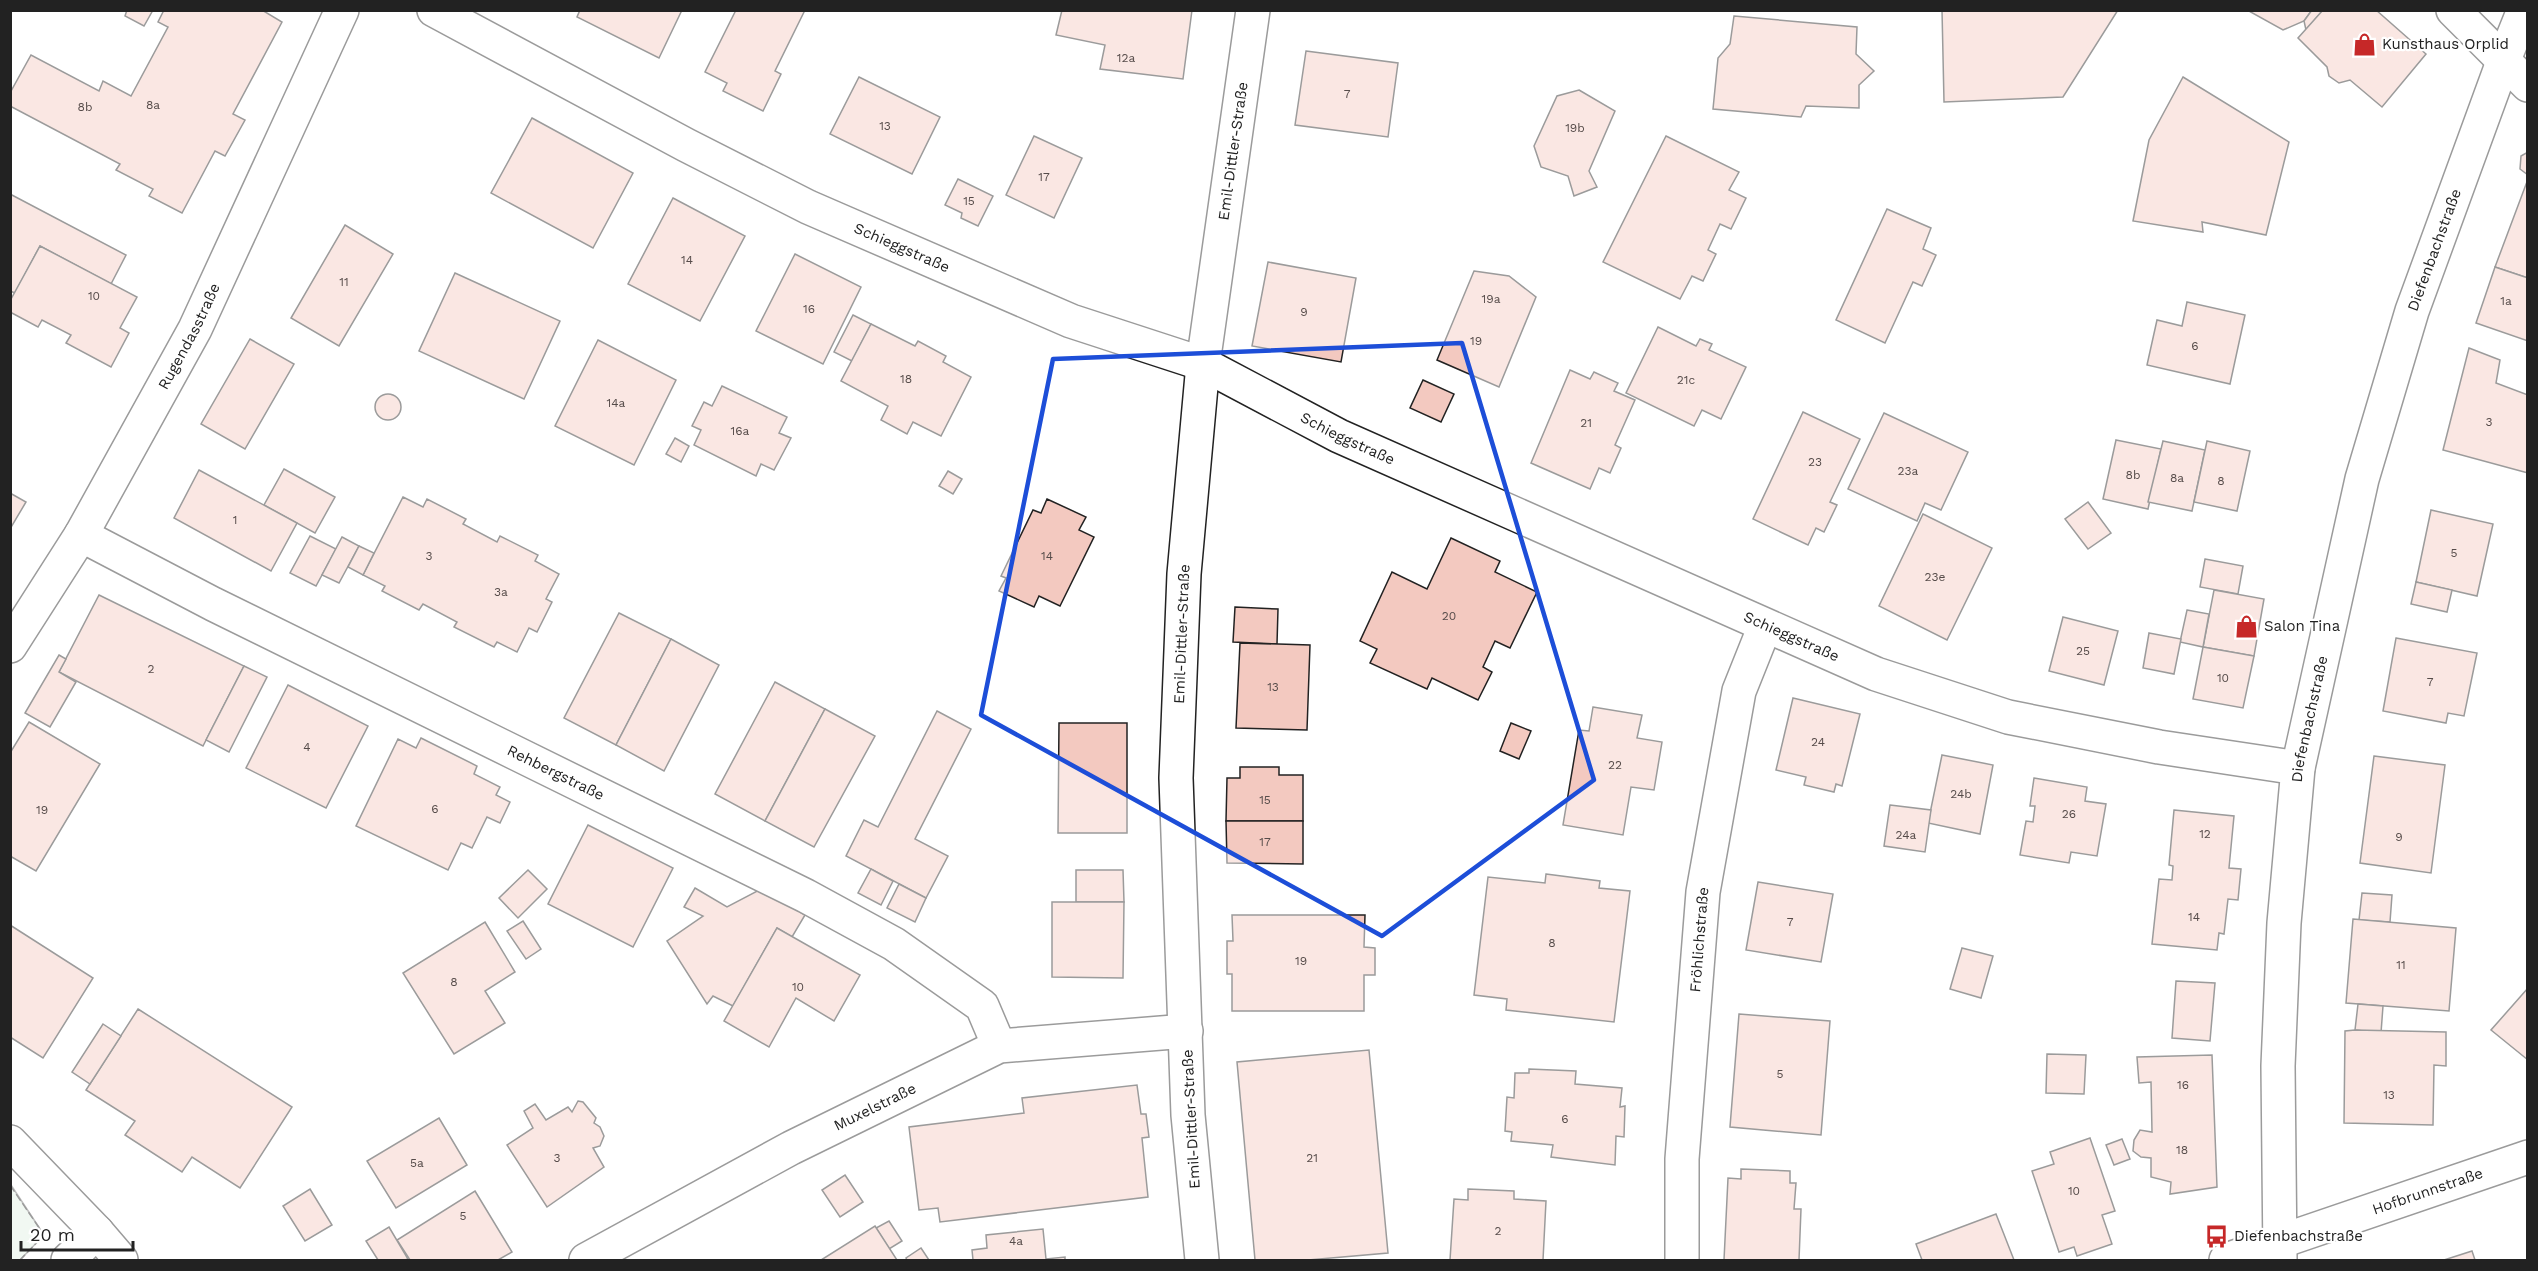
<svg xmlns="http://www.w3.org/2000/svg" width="2538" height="1271" font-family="'Work Sans',sans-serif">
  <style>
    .green { fill: #e0efe3; stroke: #6f6f6f; stroke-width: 1.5 }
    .building { fill: #f3c9c0; stroke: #222; stroke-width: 1.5 }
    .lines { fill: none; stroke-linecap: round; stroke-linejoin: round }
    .street-casing { stroke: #222; stroke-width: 36 }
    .secondary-casing { stroke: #222; stroke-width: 36 }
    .street { stroke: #fff; stroke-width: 33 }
    .secondary { stroke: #fff; stroke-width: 33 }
    .fence { stroke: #222; stroke-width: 1.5; stroke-dasharray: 8 3; stroke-linecap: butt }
    .marked { fill: none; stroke: #1d4ed8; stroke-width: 4.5; stroke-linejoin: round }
    .labels { text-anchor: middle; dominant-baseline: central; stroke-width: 4.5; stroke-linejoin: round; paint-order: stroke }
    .number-label { font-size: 12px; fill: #564c4a }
    .poi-label { font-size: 15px; fill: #222; stroke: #fff; text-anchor: start }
    .street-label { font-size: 15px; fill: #222; stroke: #fff }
  </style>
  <rect width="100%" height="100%" fill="#fff"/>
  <!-- green -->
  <polygon class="green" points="11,1185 44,1235 20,1260 11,1260"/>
  <!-- building -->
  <g class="building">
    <polygon points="127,10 153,10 144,26 125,16"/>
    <polygon points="164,10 262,10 282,22 233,114 245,120 225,156 215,151 182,213 149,196 153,189 116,170 120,164 10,106 10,93 31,55 99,91 103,81 131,96 168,27 158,22"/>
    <polygon points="580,10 682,10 659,58 577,17"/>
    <polygon points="736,10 805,10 775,71 781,74 763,111 723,91 727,83 705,72"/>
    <polygon points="1062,10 1192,10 1183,79 1100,69 1105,45 1056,35"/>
    <polygon points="1942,10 2118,10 2063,97 1944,102"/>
    <polygon points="2247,10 2312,10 2304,21 2283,30"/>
    <polygon points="2312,10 2323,10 2306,30 2304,21"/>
    <polygon points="2323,10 2376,10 2426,54 2382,107 2350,80 2339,83 2329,76 2327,67 2298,38"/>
    <polygon points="1734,16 1857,27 1856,54 1874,71 1859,85 1859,108 1806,106 1801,117 1713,109 1718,58 1730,44"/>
    <polygon points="1306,51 1398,63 1388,137 1295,125"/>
    <polygon points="859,77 940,117 912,174 830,134"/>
    <polygon points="2183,77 2289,142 2266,235 2202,222 2203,232 2133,221 2149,140"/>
    <polygon points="1579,90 1615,111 1589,171 1597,187 1574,196 1568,176 1541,167 1534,146 1557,96"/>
    <polygon points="532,118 633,173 593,248 491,193"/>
    <polygon points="1034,136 1082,158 1054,218 1006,195"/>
    <polygon points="1666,136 1739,172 1729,190 1746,198 1731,229 1720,224 1708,250 1716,254 1703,281 1692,276 1680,299 1603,262"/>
    <polygon points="2528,152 2528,175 2520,169 2521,156"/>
    <polygon points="958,179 993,196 978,226 961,218 962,213 945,205"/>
    <polygon points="2528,179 2528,278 2495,267"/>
    <polygon points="10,194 126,255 111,284 40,246 15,293 10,291"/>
    <polygon points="673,198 745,236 700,321 628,284"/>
    <polygon points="1887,209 1931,228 1923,249 1936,255 1922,286 1913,282 1885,343 1836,320"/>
    <polygon points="345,225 393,254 339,346 291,318"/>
    <polygon points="40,246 137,297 120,328 129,333 111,367 66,343 71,335 42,320 38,327 10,312 10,301"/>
    <polygon points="795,254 861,287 823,364 756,331"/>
    <polygon points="1268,262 1356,278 1341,362 1252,346"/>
    <polygon points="2495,267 2528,278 2528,341 2476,323"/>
    <polygon points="1474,271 1509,276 1536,297 1499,387 1437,360"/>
    <polygon points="455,273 560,321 524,399 419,351"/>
    <polygon points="2187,302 2245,315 2230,384 2147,365 2157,320 2182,326"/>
    <polygon points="853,315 871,324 852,361 834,352"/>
    <polygon points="871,324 915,346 918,341 946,356 943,362 971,377 941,436 913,422 907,434 881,420 888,406 841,381"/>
    <polygon points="1658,327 1696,346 1700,339 1712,344 1709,350 1746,367 1721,419 1702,410 1694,426 1626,393"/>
    <polygon points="250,339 294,364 245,449 201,424"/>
    <polygon points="598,340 676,380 634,465 555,426"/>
    <polygon points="2469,348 2500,360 2496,383 2528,395 2528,473 2443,450"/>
    <polygon points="1570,370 1590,379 1594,372 1618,383 1614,391 1635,400 1615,445 1621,448 1610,473 1599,468 1590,489 1531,463"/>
    <polygon points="1423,380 1454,394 1441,422 1410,408"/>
    <polygon points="722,386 787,417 779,433 791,438 774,470 761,464 756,476 694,445 701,430 692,426 704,402 712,406"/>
    <circle cx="388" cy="407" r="13"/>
    <polygon points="1803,412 1860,439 1830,502 1837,505 1824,532 1816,528 1808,545 1753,519"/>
    <polygon points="1884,413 1968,452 1941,510 1925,503 1917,521 1848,489"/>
    <polygon points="675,438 689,446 681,462 666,454"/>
    <polygon points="2116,440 2161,449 2148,509 2103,499"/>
    <polygon points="2163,441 2205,450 2192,511 2148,502"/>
    <polygon points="2207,441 2250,451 2237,511 2194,502"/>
    <polygon points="284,469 335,497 315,533 264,505"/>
    <polygon points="199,470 297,523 271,571 174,518"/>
    <polygon points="948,471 962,479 953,494 939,486"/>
    <polygon points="10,493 26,502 10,529"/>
    <polygon points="403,497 423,507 427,499 466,519 463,524 497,542 500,536 538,555 535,561 559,574 546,599 552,602 537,632 529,628 517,652 497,642 494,647 454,627 457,622 423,604 419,610 382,591 385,586 363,575"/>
    <polygon points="1047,499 1086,517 1079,530 1094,537 1060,606 1039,596 1034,607 999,591 1006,578 1001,576 1033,510 1041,513"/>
    <polygon points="2088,502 2111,533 2088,549 2065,519"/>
    <polygon points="2431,510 2493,524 2477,596 2416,582"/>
    <polygon points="1923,514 1992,548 1947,640 1879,606"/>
    <polygon points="310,536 336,549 316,586 290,573"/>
    <polygon points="342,537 359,546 339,583 322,575"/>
    <polygon points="1451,538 1500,561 1495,572 1537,592 1510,648 1495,641 1483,667 1492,672 1478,700 1432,678 1427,689 1370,663 1377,649 1360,641 1392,572 1427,589"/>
    <polygon points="359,546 374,553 363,575 348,567"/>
    <polygon points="2205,559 2243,566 2238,594 2200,587"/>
    <polygon points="2416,582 2452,590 2447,612 2411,604"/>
    <polygon points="2214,590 2264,599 2254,656 2203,647"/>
    <polygon points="99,595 244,666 203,746 59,672"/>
    <polygon points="1235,607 1278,609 1277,644 1233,642"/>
    <polygon points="2187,610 2209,614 2203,647 2180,642"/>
    <polygon points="619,613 671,639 616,745 564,718"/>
    <polygon points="2063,617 2118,631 2104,685 2049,671"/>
    <polygon points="2149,633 2181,639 2174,674 2143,668"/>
    <polygon points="2396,638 2477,653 2464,716 2448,713 2446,723 2383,711"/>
    <polygon points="671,639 719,665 664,771 616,745"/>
    <polygon points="1240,643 1310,645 1307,730 1236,728"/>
    <polygon points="2203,647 2254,656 2243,708 2193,699"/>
    <polygon points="59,655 66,659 59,672 76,682 50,727 25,713"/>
    <polygon points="244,666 267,677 229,752 206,740"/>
    <polygon points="775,682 825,709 765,821 715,794"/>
    <polygon points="288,685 368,726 326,808 246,768"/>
    <polygon points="1793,698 1860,714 1842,786 1836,784 1834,792 1804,785 1806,777 1776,770"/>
    <polygon points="1593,707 1642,715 1637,738 1662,742 1654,790 1631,787 1623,835 1563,825 1579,730 1589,731"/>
    <polygon points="825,709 875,736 814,847 765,821"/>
    <polygon points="937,711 971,729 915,839 948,856 926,898 846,856 864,820 878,827"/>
    <polygon points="29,722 100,764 36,871 10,856 10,753"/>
    <polygon points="1059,723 1127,723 1127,833 1058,833"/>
    <polygon points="1511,723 1531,731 1519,759 1500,751"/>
    <polygon points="421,738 477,766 474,774 500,787 496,795 510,802 500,823 487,817 472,848 461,843 448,870 356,826 398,739 416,748"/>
    <polygon points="1942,755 1993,765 1980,834 1928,823"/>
    <polygon points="2374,756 2445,765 2431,873 2360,863"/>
    <polygon points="1240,767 1279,767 1279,775 1303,775 1303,821 1226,821 1227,778 1240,778"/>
    <polygon points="2034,778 2087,787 2085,801 2106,804 2097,856 2071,852 2069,863 2020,855 2026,821 2033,822 2035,806 2030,806"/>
    <polygon points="1890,805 1931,810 1925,852 1884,846"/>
    <polygon points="2174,810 2234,816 2229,868 2241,869 2238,900 2228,899 2224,934 2219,933 2217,950 2152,944 2159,879 2172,880 2173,866 2169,865"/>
    <polygon points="1226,821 1303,821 1303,864 1227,863"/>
    <polygon points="588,825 673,868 633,947 548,904"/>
    <polygon points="871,869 893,881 881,905 858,893"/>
    <polygon points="528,870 547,889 518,918 499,898"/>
    <polygon points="1076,870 1123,870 1124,902 1076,902"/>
    <polygon points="1546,874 1600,881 1599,888 1630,891 1614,1022 1506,1010 1507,999 1474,995 1488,877 1545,883"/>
    <polygon points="1758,882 1833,894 1821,962 1746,950"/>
    <polygon points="899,884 926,898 915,922 887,908"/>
    <polygon points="695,888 727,907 761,889 805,915 792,937 777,928 733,1006 713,996 707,1004 667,941 703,916 684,907"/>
    <polygon points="2362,893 2392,895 2390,922 2359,920"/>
    <polygon points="1052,902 1124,902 1123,978 1052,977"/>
    <polygon points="1232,915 1365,915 1364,947 1375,948 1375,975 1364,975 1364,1011 1232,1011 1232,974 1227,974 1227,941 1233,941"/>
    <polygon points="2353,919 2456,928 2449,1011 2346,1003"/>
    <polygon points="523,921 541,949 526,959 507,931"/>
    <polygon points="485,922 515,972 485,991 505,1023 454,1054 403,973"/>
    <polygon points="10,925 93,978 43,1058 10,1037"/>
    <polygon points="777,928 860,975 834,1021 796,998 769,1047 724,1021"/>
    <polygon points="1962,948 1993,956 1981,998 1950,989"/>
    <polygon points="2176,981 2215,983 2210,1041 2172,1038"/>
    <polygon points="2528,988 2528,1060 2491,1030"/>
    <polygon points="2358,1004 2383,1006 2381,1033 2355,1030"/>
    <polygon points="138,1009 292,1107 240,1188 192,1157 182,1172 125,1135 135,1121 86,1090"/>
    <polygon points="1739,1014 1830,1021 1821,1135 1730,1127"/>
    <polygon points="103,1024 121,1036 90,1084 72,1072"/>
    <polygon points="2355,1030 2446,1032 2446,1066 2434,1065 2433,1125 2344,1123 2345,1031"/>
    <polygon points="1369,1050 1388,1253 1308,1260 1255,1260 1237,1062"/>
    <polygon points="2047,1054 2086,1055 2084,1094 2046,1093"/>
    <polygon points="2212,1055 2217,1187 2170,1194 2171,1182 2151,1177 2151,1158 2141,1157 2133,1151 2134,1140 2140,1130 2152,1132 2151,1082 2139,1083 2137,1057"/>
    <polygon points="1529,1069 1576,1071 1575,1084 1622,1088 1620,1107 1625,1106 1624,1137 1616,1136 1615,1165 1551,1157 1553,1145 1511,1141 1512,1132 1505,1131 1507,1097 1514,1098 1515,1073 1529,1073"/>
    <polygon points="1137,1085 1141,1114 1146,1114 1149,1137 1142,1138 1148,1197 940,1222 938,1208 919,1210 909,1127 1024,1113 1022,1098"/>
    <polygon points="578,1101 583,1102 596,1118 594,1123 600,1127 604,1136 600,1146 593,1148 604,1167 547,1207 507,1145 533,1128 524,1111 535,1104 546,1120 568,1107 572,1112"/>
    <polygon points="439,1118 467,1165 396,1208 367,1161"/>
    <polygon points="2090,1138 2115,1211 2102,1215 2112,1244 2077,1256 2074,1247 2059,1252 2032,1171 2054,1164 2050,1152"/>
    <polygon points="2122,1139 2130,1159 2114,1165 2106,1145"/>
    <polygon points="1741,1169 1790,1171 1790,1183 1796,1183 1794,1209 1801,1209 1799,1260 1724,1260 1728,1178 1741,1179"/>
    <polygon points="845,1175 863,1202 840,1217 822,1190"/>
    <polygon points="310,1189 332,1225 305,1241 283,1206"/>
    <polygon points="1468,1189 1514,1191 1514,1199 1546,1201 1543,1260 1450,1260 1454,1199 1468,1200"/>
    <polygon points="475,1191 512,1252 498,1260 410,1260 397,1240"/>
    <polygon points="1996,1214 2014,1260 1922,1260 1916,1244"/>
    <polygon points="889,1221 902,1241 889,1249 876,1228"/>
    <polygon points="875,1226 897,1260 821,1260"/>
    <polygon points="389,1227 408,1259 405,1260 378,1260 366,1241"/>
    <polygon points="1043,1229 1046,1259 1065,1257 1065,1260 973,1260 972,1250 987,1248 986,1235"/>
    <polygon points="921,1248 929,1260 907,1260 906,1258"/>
    <polygon points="2472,1251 2475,1260 2444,1260"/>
  </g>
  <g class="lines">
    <defs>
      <g id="street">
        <path id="s1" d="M434,10L686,145L808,207L1071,321L1203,364L1339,436L1876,674L2008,717L2159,747L2298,768"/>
        <polyline points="2453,10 2528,85"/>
        <path id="s2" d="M81,535L213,604L806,896L894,944L982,1006L999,1046"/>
        <path id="s3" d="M10,646L81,535L195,329L342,10"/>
        <polyline points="10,1142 97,1232 121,1260"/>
        <polyline points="68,1260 97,1232"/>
        <path id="s4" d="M586,1260L791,1148L999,1046L1186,1031"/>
        <path id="s5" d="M1202,1260L1188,1115L1176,778L1184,574L1203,364L1253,10"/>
        <path id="s6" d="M1682,1260V1159L1703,892L1739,691L1765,626"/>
        <path id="s7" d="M2280,1260L2278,1066L2284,923L2298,768L2362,479L2412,311L2503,62L2524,10"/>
      </g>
      <g id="secondary">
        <path id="s8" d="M2226,1260L2528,1157"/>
      </g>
    </defs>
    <!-- street casing -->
    <use href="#street" class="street-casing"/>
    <!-- secondary casing -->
    <use href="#secondary" class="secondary-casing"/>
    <!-- street -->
    <use href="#street" class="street"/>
    <!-- secondary -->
    <use href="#secondary" class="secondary"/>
    <!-- fence -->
    <polyline class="fence" points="10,1185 44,1235 20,1260"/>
  </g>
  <!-- marked area -->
  <path d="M0 0H2538V1271H0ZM1462,343L1594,780L1382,936L981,715L1053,359Z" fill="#fff" fill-opacity=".55" fill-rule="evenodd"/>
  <path class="marked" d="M1462,343L1594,780L1382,936L981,715L1053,359Z"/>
  <!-- icons -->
  <defs>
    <symbol id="shop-bare" viewBox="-9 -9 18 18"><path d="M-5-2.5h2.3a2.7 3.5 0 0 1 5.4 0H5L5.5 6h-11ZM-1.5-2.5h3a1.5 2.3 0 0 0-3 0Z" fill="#c62828" stroke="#fff" stroke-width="2.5" paint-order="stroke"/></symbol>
    <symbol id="bus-bare" viewBox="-9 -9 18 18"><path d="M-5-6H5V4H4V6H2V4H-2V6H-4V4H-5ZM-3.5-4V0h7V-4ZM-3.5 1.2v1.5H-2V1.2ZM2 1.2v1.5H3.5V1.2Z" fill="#c62828" stroke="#fff" stroke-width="2.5" paint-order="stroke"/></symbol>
  </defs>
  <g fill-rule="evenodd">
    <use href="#shop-bare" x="2348" y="28" width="33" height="33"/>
    <use href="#shop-bare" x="2230" y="610" width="33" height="33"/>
    <use href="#bus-bare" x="2200" y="1220" width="33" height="33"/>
  </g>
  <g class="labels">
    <!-- number labels -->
    <g class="number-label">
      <text x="1126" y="58">12a</text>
      <text x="1347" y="94">7</text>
      <text x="153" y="105">8a</text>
      <text x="85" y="107">8b</text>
      <text x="885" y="126">13</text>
      <text x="1575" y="128">19b</text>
      <text x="1044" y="177">17</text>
      <text x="969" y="201">15</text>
      <text x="687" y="260">14</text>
      <text x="344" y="282">11</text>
      <text x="94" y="296">10</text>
      <text x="1491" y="299">19a</text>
      <text x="2506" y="301">1a</text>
      <text x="809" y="309">16</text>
      <text x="1304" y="312">9</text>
      <text x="1476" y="341">19</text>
      <text x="2195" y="346">6</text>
      <text x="906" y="379">18</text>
      <text x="1686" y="380">21c</text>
      <text x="616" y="403">14a</text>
      <text x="2489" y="422">3</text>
      <text x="1586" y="423">21</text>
      <text x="740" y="431">16a</text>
      <text x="1815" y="462">23</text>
      <text x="1908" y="471">23a</text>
      <text x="2133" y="475">8b</text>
      <text x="2177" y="478">8a</text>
      <text x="2221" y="481">8</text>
      <text x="235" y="520">1</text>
      <text x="2454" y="553">5</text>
      <text x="429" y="556">3</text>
      <text x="1047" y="556">14</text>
      <text x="1935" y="577">23e</text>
      <text x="501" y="592">3a</text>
      <text x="1449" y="616">20</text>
      <text x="2083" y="651">25</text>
      <text x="151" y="669">2</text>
      <text x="2223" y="678">10</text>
      <text x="2430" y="682">7</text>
      <text x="1273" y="687">13</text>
      <text x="1818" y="742">24</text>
      <text x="307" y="747">4</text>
      <text x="1615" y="765">22</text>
      <text x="1961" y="794">24b</text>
      <text x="1265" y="800">15</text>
      <text x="435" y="809">6</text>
      <text x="42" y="810">19</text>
      <text x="2069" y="814">26</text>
      <text x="2205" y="834">12</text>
      <text x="1906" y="835">24a</text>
      <text x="2399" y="837">9</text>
      <text x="1265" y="842">17</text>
      <text x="2194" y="917">14</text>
      <text x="1790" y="922">7</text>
      <text x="1552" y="943">8</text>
      <text x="1301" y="961">19</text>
      <text x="2401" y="965">11</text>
      <text x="454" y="982">8</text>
      <text x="798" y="987">10</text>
      <text x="1780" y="1074">5</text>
      <text x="2183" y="1085">16</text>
      <text x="2389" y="1095">13</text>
      <text x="1565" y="1119">6</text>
      <text x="2182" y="1150">18</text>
      <text x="557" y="1158">3</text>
      <text x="1312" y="1158">21</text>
      <text x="417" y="1163">5a</text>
      <text x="2074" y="1191">10</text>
      <text x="463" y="1216">5</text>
      <text x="1498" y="1231">2</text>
      <text x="1016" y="1241">4a</text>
    </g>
    <!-- poi labels -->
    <g class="poi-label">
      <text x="2382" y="44">Kunsthaus Orplid</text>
      <text x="2264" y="626">Salon Tina</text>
      <text x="2234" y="1236">Diefenbachstraße</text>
    </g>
    <!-- street labels -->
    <g class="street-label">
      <text stroke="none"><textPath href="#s5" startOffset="1113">Emil-Dittler-Straße</textPath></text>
      <text stroke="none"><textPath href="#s1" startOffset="525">Schieggstraße</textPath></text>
      <text stroke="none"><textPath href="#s7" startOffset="1029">Diefenbachstraße</textPath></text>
      <text stroke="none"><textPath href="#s3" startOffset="358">Rugendasstraße</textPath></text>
      <text stroke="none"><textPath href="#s1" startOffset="1011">Schieggstraße</textPath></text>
      <text stroke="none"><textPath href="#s5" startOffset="627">Emil-Dittler-Straße</textPath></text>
      <text stroke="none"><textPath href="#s1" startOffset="1497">Schieggstraße</textPath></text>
      <text stroke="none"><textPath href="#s7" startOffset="543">Diefenbachstraße</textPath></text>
      <text stroke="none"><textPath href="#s2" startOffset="531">Rehbergstraße</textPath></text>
      <text stroke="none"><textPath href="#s6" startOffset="321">Fröhlichstraße</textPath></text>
      <text stroke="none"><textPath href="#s4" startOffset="327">Muxelstraße</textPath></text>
      <text transform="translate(1191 1119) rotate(-93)">Emil-Dittler-Straße</text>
      <text stroke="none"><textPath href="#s8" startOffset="213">Hofbrunnstraße</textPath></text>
    </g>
  </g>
  <!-- border -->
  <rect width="2538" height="1271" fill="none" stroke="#222222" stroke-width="24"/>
  <!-- scale -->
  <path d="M21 1241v9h112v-9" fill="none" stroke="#222222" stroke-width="3"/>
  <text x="30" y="1241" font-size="18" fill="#222222" stroke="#ffffff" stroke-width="4.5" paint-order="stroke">20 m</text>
</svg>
